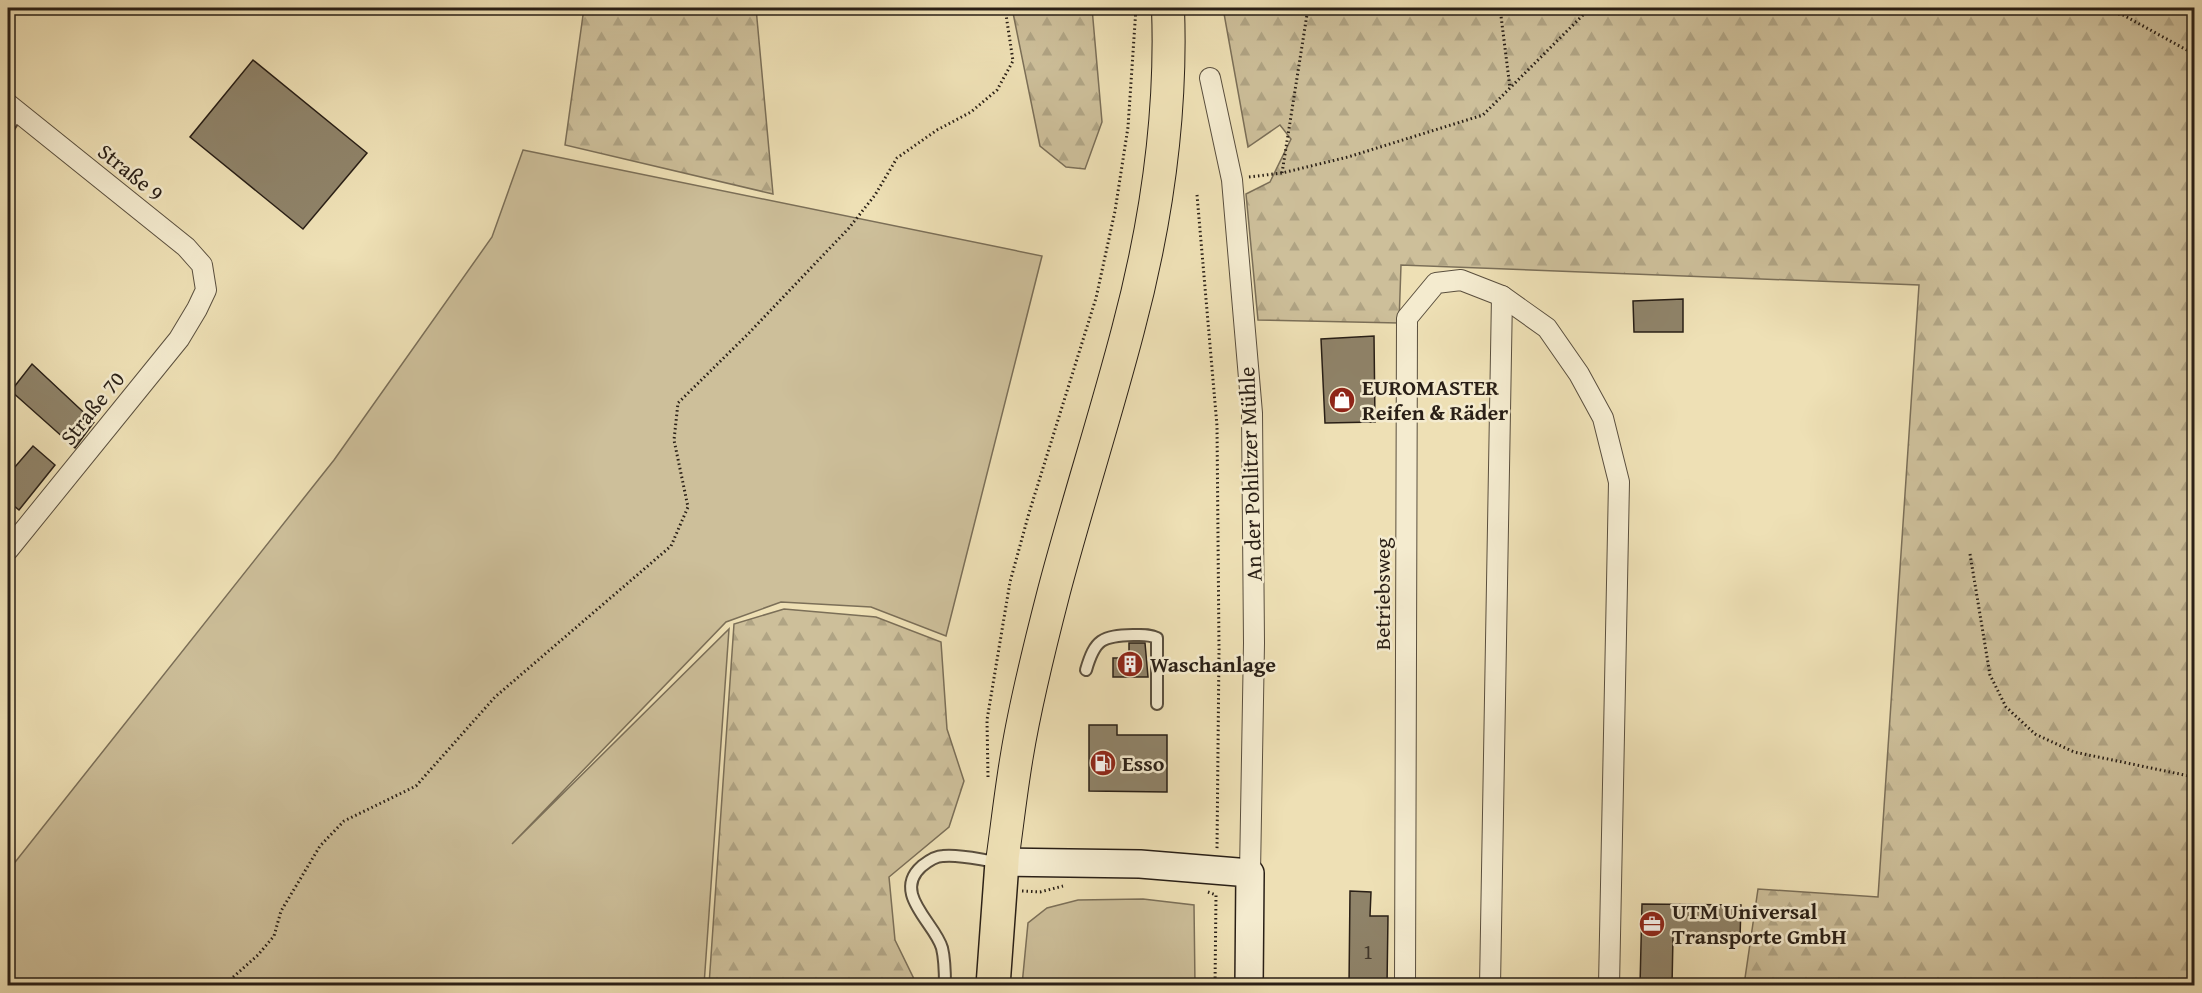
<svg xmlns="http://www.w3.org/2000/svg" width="2202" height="993" font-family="'Gentium Book Plus',serif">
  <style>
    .green { fill: #cdbf9a; stroke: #7b6f58; stroke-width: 1.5 }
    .forest { fill: url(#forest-firs); stroke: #7b6f58; stroke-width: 1.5 }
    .building { fill: #8f8369; stroke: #291f16; stroke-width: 1.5 }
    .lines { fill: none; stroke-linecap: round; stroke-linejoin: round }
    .lane-casing { stroke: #5a4f3e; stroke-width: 14 }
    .street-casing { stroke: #5a4f3e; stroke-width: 22 }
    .secondary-casing { stroke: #291f16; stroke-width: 30 }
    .primary-casing { stroke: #291f16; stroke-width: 34 }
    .highway-casing { stroke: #291f16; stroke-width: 36 }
    .path { stroke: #291f16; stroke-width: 3; stroke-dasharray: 1.5 3; stroke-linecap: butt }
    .lane { stroke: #f4ebcf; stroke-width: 10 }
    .street { stroke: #f4ebcf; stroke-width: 20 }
    .secondary { stroke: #f4ebcf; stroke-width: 27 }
    .primary { stroke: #eee0b5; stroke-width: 32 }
    .highway { stroke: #eee0b5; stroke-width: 33 }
    .labels { text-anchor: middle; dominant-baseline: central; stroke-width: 5; stroke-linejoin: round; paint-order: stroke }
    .number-label { font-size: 20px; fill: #42382b }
    .street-label { font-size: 22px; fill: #291f16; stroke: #f4ebcf }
    .poi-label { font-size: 22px; font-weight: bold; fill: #291f16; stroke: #f4ebcf; text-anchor: start }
  </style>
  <defs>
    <pattern id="forest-firs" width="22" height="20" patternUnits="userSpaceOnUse" patternTransform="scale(1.5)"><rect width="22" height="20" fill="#cdbf9a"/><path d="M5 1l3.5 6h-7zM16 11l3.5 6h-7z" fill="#b0a484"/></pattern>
  </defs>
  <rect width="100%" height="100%" fill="#eee0b5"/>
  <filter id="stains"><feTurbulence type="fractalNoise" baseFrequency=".00333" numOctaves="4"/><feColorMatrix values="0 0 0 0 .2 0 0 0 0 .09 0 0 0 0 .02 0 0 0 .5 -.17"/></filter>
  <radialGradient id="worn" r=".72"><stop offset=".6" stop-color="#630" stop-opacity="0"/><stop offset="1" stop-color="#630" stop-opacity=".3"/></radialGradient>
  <!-- green -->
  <g class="green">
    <polygon points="523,150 1042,256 946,636 871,607 781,602 726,622 512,844 729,629 704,985 8,985 8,871 334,460 492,237"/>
    <polygon points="1143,899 1194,905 1195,985 1022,985 1028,923 1047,908 1078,900"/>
  </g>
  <!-- forest -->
  <g class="forest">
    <polygon points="584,8 756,8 773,194 565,145"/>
    <polygon points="1012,8 1092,8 1102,122 1085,169 1066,167 1040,146"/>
    <polygon points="1223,8 2194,8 2194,985 1744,985 1758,889 1878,897 1919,285 1401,265 1399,323 1258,320 1246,194 1270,182 1291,139 1280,125 1248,147"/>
    <polygon points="784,609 876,617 941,642 947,729 964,781 949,827 889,877 895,940 915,981 915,985 709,985 734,624"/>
  </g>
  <!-- building -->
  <g class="building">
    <polygon points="253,60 367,153 303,229 190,137"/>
    <polygon points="1683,299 1683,332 1634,332 1633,301"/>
    <polygon points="1374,336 1375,422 1325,423 1321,339"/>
    <polygon points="32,364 94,422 75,448 11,391"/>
    <polygon points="33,446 55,465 19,510 8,501 8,475"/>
    <polygon points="1129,643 1145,643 1148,677 1113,677 1113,658 1129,658"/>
    <polygon points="1089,725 1117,725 1117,735 1167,735 1167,792 1089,791"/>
    <polygon points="1350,891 1371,892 1370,916 1388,916 1387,986 1349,986"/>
    <polygon points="1642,904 1741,905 1740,938 1673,936 1672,986 1640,986"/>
  </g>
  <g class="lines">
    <defs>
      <g id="lane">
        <polyline points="8,128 18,113"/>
        <path d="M1086,670C1095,639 1102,636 1133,635C1142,635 1149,634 1157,638V704"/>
        <path d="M945,986C945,974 945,960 942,948C935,923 891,893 922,866C927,862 936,856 943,856C960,854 981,860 998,862"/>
      </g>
      <g id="street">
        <polyline points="1210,78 1232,180 1252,413 1254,643 1250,873"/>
        <polyline points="8,104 186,247 202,265 206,290 197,309 179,339 8,550"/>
        <polyline points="1405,986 1407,318 1436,283 1461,280 1502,296 1547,328 1579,374 1603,418 1619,482 1609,986"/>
        <polyline points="1490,986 1502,296"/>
      </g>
      <polyline id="secondary" points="1002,862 1140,864 1250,873 1249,986"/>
      <path id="primary" d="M1002,862C1007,827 1011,790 1017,755C1026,700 1040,645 1054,591C1077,504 1105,418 1128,330C1156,225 1172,116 1168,8"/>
      <polyline id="highway" points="993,986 1002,862"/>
    </defs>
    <!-- lane casing -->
    <use href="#lane" class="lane-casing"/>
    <!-- street casing -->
    <use href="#street" class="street-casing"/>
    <!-- secondary casing -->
    <use href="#secondary" class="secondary-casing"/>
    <!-- primary casing -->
    <use href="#primary" class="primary-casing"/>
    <!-- highway casing -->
    <use href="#highway" class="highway-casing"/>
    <!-- path -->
    <g class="path">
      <polyline points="1500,8 1510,88"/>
      <polyline points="2034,8 2059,12 2091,8 2123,15 2194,54"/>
      <polyline points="1282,173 1308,8"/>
      <polyline points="1249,177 1282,173 1348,157 1483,115 1590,8"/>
      <polyline points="1197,195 1217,426 1219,650 1217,849"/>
      <polyline points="1970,554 1990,675 2006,707 2035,734 2074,752 2194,777"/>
      <polyline points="988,777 987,720 1010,582 1029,513 1096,298 1115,211 1128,127 1136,8"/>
      <polyline points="1022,891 1040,892 1063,886"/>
      <polyline points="1208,892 1216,895 1215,986"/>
      <polyline points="223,986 258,955 274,936 281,911 320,846 344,821 416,786 495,697 671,546 688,507 674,440 678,403 748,334 849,228 875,195 897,158 937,130 971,112 997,90 1013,61 1005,8"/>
    </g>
    <!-- lane -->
    <use href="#lane" class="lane"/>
    <!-- street -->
    <use href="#street" class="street"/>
    <!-- secondary -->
    <use href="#secondary" class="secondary"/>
    <!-- primary -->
    <use href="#primary" class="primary"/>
    <!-- highway -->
    <use href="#highway" class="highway"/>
  </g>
  <!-- icons -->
  <defs>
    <symbol id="shop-disc" viewBox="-11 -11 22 22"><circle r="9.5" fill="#8f2418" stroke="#f4ebcf"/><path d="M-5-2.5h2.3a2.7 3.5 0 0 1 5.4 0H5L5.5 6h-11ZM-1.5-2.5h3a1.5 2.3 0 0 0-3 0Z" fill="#fff"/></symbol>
    <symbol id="building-disc" viewBox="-11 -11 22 22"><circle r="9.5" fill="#8f2418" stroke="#f4ebcf"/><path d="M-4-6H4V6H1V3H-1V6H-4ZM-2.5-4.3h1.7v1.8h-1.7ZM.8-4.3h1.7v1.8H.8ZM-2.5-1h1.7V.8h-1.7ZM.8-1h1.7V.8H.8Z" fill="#fff"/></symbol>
    <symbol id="fuel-disc" viewBox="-11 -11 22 22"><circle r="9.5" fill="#8f2418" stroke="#f4ebcf"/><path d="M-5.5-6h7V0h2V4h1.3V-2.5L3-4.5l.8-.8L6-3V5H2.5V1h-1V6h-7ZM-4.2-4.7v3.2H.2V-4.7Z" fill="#fff"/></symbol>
    <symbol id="office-disc" viewBox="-11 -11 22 22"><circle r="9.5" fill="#8f2418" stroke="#f4ebcf"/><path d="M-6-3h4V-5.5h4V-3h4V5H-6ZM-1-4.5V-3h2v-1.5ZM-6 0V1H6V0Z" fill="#fff"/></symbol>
  </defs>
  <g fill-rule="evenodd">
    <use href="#shop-disc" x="1327" y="385" width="30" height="30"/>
    <use href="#building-disc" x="1115" y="649" width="30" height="30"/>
    <use href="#fuel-disc" x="1088" y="748" width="30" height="30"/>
    <use href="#office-disc" x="1637" y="909" width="30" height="30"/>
  </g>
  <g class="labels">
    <!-- number labels -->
    <g class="number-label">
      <text x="1368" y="951">1</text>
    </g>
    <!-- street labels -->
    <g class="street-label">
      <text transform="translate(131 172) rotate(39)">Straße 9</text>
      <text transform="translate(92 408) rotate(-51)">Straße 70</text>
      <text transform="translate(1250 474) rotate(-92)">An der Pohlitzer Mühle</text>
      <text transform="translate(1382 594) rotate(-90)">Betriebsweg</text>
    </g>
    <!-- poi labels -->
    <g class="poi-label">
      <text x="1362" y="387">EUROMASTER<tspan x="1362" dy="25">Reifen &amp; Räder</tspan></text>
      <text x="1150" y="664">Waschanlage</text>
      <text x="1122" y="763">Esso</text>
      <text x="1672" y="911">UTM Universal<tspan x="1672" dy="25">Transporte GmbH</tspan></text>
    </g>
  </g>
  <!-- margin -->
  <rect width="2202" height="993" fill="none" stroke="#eee0b5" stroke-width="30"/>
  <rect x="9" y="9" width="2184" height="975" fill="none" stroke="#291f16" stroke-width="3"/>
  <rect x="15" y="15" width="2172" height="963" fill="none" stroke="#291f16" stroke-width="1.5"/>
  <rect width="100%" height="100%" filter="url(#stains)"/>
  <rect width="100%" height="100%" fill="url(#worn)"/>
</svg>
